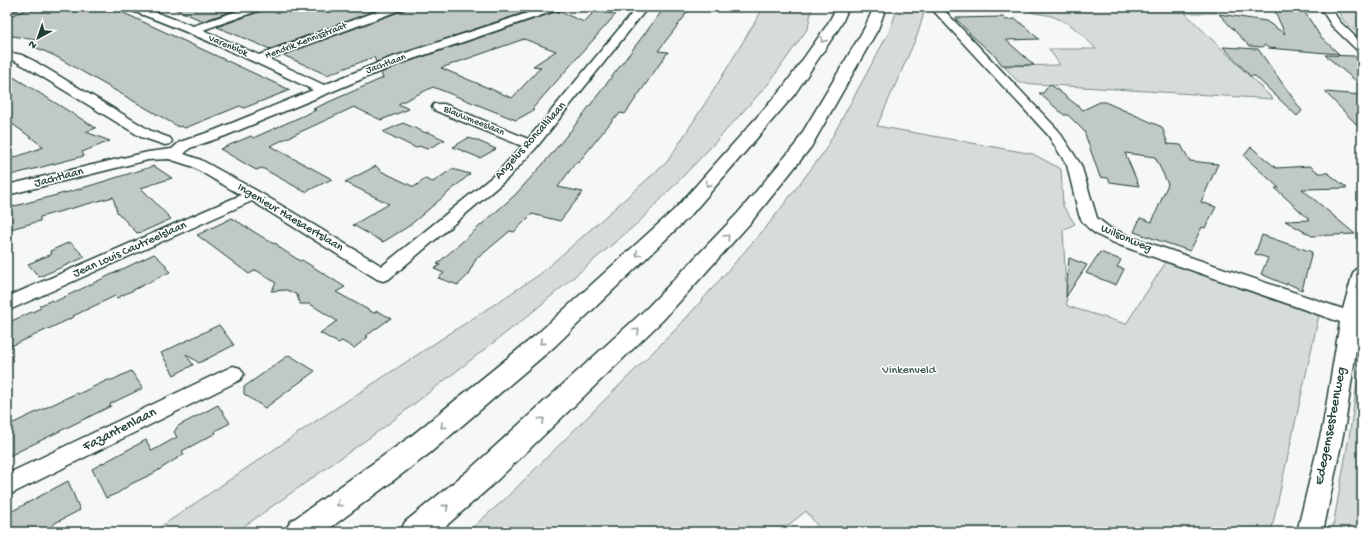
<svg xmlns="http://www.w3.org/2000/svg" width="1369" height="539" font-family="'Gochi Hand',sans-serif">
  <style>
    .green { fill: #d6dcdb; stroke: #7a8c88 }
    .building { fill: #c0c9c6; stroke: #1f3d34; fill-rule: evenodd }
    .lines { fill: none; stroke-linecap: round; stroke-linejoin: round }
    .street-casing { stroke: #1f3d34; stroke-width: 3 }
    .highway-casing { stroke: #1f3d34; stroke-width: 3 }
    .street { fill: #fff; fill-rule: evenodd }
    .highway { fill: #fff; fill-rule: evenodd }
    .oneway { stroke: #8f9e9a }
    .labels { text-anchor: middle; dominant-baseline: central; stroke-width: 3; stroke-linejoin: round; paint-order: stroke }
    .far-street-label { font-size: 10px; fill: #1f3d34; stroke: #fff }
    .street-label { font-size: 12px; fill: #1f3d34; stroke: #fff }
    .park-label { font-size: 12px; fill: #445d55; stroke: #fff }
    .near-street-label { font-size: 14px; fill: #1f3d34; stroke: #fff }
  </style>
  <rect width="100%" height="100%" fill="#f6f7f7"/>
  <filter id="ink" filterUnits="userSpaceOnUse"><feTurbulence type="fractalNoise" baseFrequency=".025" numOctaves="2"/><feDisplacementMap in="SourceGraphic" scale="8" xChannelSelector="R" yChannelSelector="G"/><feConvolveMatrix kernelMatrix="1 2 1 2 8 2 1 2 1" color-interpolation-filters="sRGB"/></filter>
  <g filter="url(#ink)">
    <!-- green -->
    <g class="green">
      <polygon points="764,7 812,7 808,28 769,83 710,148 640,221 529,315 383,428 236,532 153,532 307,427 539,275 667,162 715,88"/>
      <polygon points="898,7 925,7 925,10 917,36 877,126 1033,154 1061,169 1063,206 1075,224 1063,230 1067,306 1126,324 1166,262 1319,315 1271,532 822,532 806,511 787,526 790,532 467,532 505,499 680,325 768,225 824,152 889,32"/>
      <path d="M1024,7H1209L1217,13H1185L1273,99L1019,83L1004,66L1060,65L1049,49H1096C1081,33 1074,25 1054,17C1041,12 1037,17 1024,7Z"/>
      <polygon points="1336,9 1362,11 1362,37 1345,22"/>
      <polygon points="1362,349 1362,532 1332,532 1350,431"/>
    </g>
    <!-- building -->
    <g class="building">
      <polygon points="34,7 111,7 290,90 244,108 240,106 185,128 181,126 179,127 55,56 28,44 36,40 7,35 7,17"/>
      <polygon points="170,7 244,7 203,21"/>
      <polygon points="265,7 385,7 270,49 217,27 264,10"/>
      <polygon points="405,7 541,7 376,62 374,57 327,75 283,55 404,10"/>
      <polygon points="665,7 691,7 684,16 685,16 658,51 668,52 625,114 620,113 617,117 615,117 578,163 576,162 558,187 583,192 560,221 532,214 514,232 510,231 479,257 477,257 467,276 458,285 438,278 444,273 434,269 440,265 437,264 515,195 544,163 572,129"/>
      <polygon points="1273,7 1299,7 1303,9 1320,36 1339,54 1268,48 1265,45 1262,47 1249,46 1219,14 1266,21 1285,34"/>
      <path d="M558,11L584,22L594,12L616,14L532,109L534,110L516,120L433,87L398,104L409,109L381,120L354,107L270,146L332,179L305,192L262,168L256,170L220,149L251,136L253,138L316,110L313,109L383,78L381,73L399,65ZM524,39L556,51L533,66L541,67L512,98L441,68Z"/>
      <polygon points="1003,17 1006,20 1016,19 1039,39 1006,40 1034,65 1002,65 997,58 969,33 970,33 955,18"/>
      <polygon points="1223,47 1258,49 1302,111 1297,116 1255,76 1250,76"/>
      <polygon points="1325,55 1354,56 1362,63 1362,86"/>
      <polygon points="7,73 96,128 86,132 110,141 82,152 84,156 7,176 7,160 44,147 7,120"/>
      <polygon points="1050,84 1083,110 1100,102 1105,102 1162,127 1168,144 1181,145 1190,161 1218,164 1201,202 1216,207 1205,228 1202,227 1190,251 1134,232 1140,218 1152,222 1168,184 1155,157 1125,153 1139,186 1110,182 1108,178 1100,177 1084,131 1068,115 1064,115 1039,93 1043,93"/>
      <polygon points="1325,92 1362,95 1362,130"/>
      <polygon points="403,123 426,133 428,132 445,140 427,149 419,146 416,148 383,132"/>
      <polygon points="468,138 476,140 496,149 480,158 453,147"/>
      <polygon points="1251,147 1276,168 1310,166 1319,173 1328,173 1347,188 1302,189 1355,234 1312,236 1285,221 1310,220 1275,188 1279,188 1244,156"/>
      <polygon points="154,166 172,178 141,188 171,219 142,232 137,233 117,212 113,197 40,217 40,221 7,230 7,208 76,190"/>
      <polygon points="376,166 381,171 414,187 425,179 433,182 452,169 470,174 409,226 383,242 353,225 389,204 345,182"/>
      <polygon points="232,218 272,243 277,244 280,248 300,261 302,260 345,287 336,292 374,313 377,311 391,318 366,336 368,337 354,348 342,341 338,343 320,333 337,321 310,304 300,304 297,295 287,290 271,291 276,283 256,270 249,274 197,235"/>
      <polygon points="1262,235 1312,252 1302,290 1287,283 1287,285 1261,274 1268,258 1255,254"/>
      <polygon points="70,242 85,257 39,277 28,264 52,254 50,251"/>
      <polygon points="1100,252 1121,260 1117,267 1124,269 1116,285 1086,273"/>
      <polygon points="154,254 167,266 165,267 170,272 117,298 115,296 73,316 74,317 7,348 7,323 41,308 39,306 52,300 54,302"/>
      <polygon points="1069,258 1087,265 1066,297"/>
      <polygon points="219,325 234,345 199,363 186,354 193,365 174,375 161,353"/>
      <polygon points="289,355 315,371 265,408 244,394 244,387"/>
      <polygon points="131,371 143,388 110,404 111,406 7,457 7,426 77,393 78,394 108,380 112,380"/>
      <polygon points="218,405 230,423 215,431 216,433 182,451 184,454 154,473 131,484 118,493 106,498 92,469 146,440 152,451 177,437 174,432 178,426"/>
      <polygon points="68,481 80,510 55,523 51,528 44,532 7,532 7,514"/>
    </g>
    <g class="lines">
      <defs>
        <g id="street">
          <polygon points="7,7 19,7 18,9 7,12"/>
          <path d="M126,7H141L193,26L249,7H264L263,9L203,30L259,55L389,7H404L403,9L269,59L324,85L390,58L546,7H561L560,9L398,64L225,136L190,148L184,154L201,160L259,192L382,266L498,172L522,146L434,110L432,107L434,104H444L528,139L637,7H648L536,148L508,178L389,279L383,281L377,279L252,201L7,311V297L241,195L191,166L169,159L148,160L7,195V185L148,152L172,149L180,142L215,130L313,90C252,60 191,32 127,9Z"/>
          <path d="M930,7H941L1058,130L1081,165L1097,218L1110,228L1134,238L1343,309L1353,273L1356,269L1362,267V309L1345,425L1323,532H1297L1323,425L1340,322L1122,246C1105,239 1087,233 1079,215L1067,165L1048,135Z"/>
          <polygon points="1320,7 1330,7 1340,22 1362,43 1362,53 1358,51 1332,26"/>
          <polygon points="7,52 22,55 34,61 151,131 170,138 172,141 170,144 165,145 141,137 26,67 15,61 7,60"/>
          <polygon points="233,366 240,368 244,374 240,380 7,496 7,474"/>
        </g>
        <g id="highway">
          <polygon points="837,7 849,7 841,25 794,95 690,216 554,347 430,453 325,532 285,532 290,522 410,437 536,335 676,208 782,89 827,25"/>
          <polygon points="874,7 886,7 878,29 811,147 752,221 663,320 489,488 439,532 400,532 405,522 469,470 647,308 738,213 795,145 864,29"/>
        </g>
      </defs>
      <!-- street casing -->
      <use href="#street" class="street-casing"/>
      <!-- highway casing -->
      <use href="#highway" class="highway-casing"/>
      <!-- street -->
      <use href="#street" class="street"/>
      <!-- highway -->
      <use href="#highway" class="highway"/>
    </g>
    <!-- one-way arrows -->
    <defs><path id="oneway-chevron" d="M-2-3.5L2.5 0L-2 3.5" fill="none" stroke-width="1.6" stroke-linecap="round" stroke-linejoin="round"/></defs>
    <g class="oneway">
      <use href="#oneway-chevron" transform="translate(823 40) rotate(125)"/>
      <use href="#oneway-chevron" transform="translate(708 184) rotate(131)"/>
      <use href="#oneway-chevron" transform="translate(727 237) rotate(-47)"/>
      <use href="#oneway-chevron" transform="translate(638 254) rotate(137)"/>
      <use href="#oneway-chevron" transform="translate(637 331) rotate(-43)"/>
      <use href="#oneway-chevron" transform="translate(542 342) rotate(139)"/>
      <use href="#oneway-chevron" transform="translate(542 420) rotate(-43)"/>
      <use href="#oneway-chevron" transform="translate(443 426) rotate(140)"/>
      <use href="#oneway-chevron" transform="translate(339 504) rotate(144)"/>
      <use href="#oneway-chevron" transform="translate(446 507) rotate(-40)"/>
    </g>
  </g>
  <g class="labels">
    <!-- far-street labels -->
    <g class="far-street-label">
      <text transform="translate(306 41) rotate(-21)">Hendrik Kennisstraat</text>
      <text transform="translate(228 46) rotate(23)">Varenblok</text>
      <text transform="translate(386 64) rotate(-20)">Jachtlaan</text>
      <text transform="translate(474 121) rotate(22)">Blauwmeeslaan</text>
    </g>
    <!-- street labels -->
    <g class="street-label">
      <text transform="translate(531 141) rotate(-48)">Angelus Roncallilaan</text>
      <text transform="translate(59 178) rotate(-15)">Jachtlaan</text>
      <text transform="translate(290 218) rotate(31)">Ingenieur Haesaertslaan</text>
      <text transform="translate(1126 239) rotate(23)">Wilsonweg</text>
      <text transform="translate(130 250) rotate(-24)">Jean Louis Cautreelslaan</text>
    </g>
    <!-- park labels -->
    <g class="park-label">
      <text x="909" y="371">Vinkenveld</text>
    </g>
    <!-- near-street labels -->
    <g class="near-street-label">
      <text transform="translate(1331 426) rotate(-79)">Edegemsesteenweg</text>
      <text transform="translate(120 430) rotate(-27)">Fazantenlaan</text>
    </g>
  </g>
  <!-- margin -->
  <rect width="1369" height="539" fill="none" stroke="#fff" stroke-width="24"/>
  <rect x="12" y="12" width="1345" height="515" fill="none" stroke="#1f3d34" stroke-width="1.5" filter="url(#ink)"/>
  <!-- north arrow -->
  <g transform="translate(38 38) rotate(220)" stroke="#ffffff" stroke-width="3" paint-order="stroke">
  <path d="M0-3L7 15L0 10L-7 15Z" fill="#1f3d34"/>
  <text y="-6" font-size="11" font-weight="bold" text-anchor="middle" fill="#1f3d34">N</text>
  </g>
</svg>
